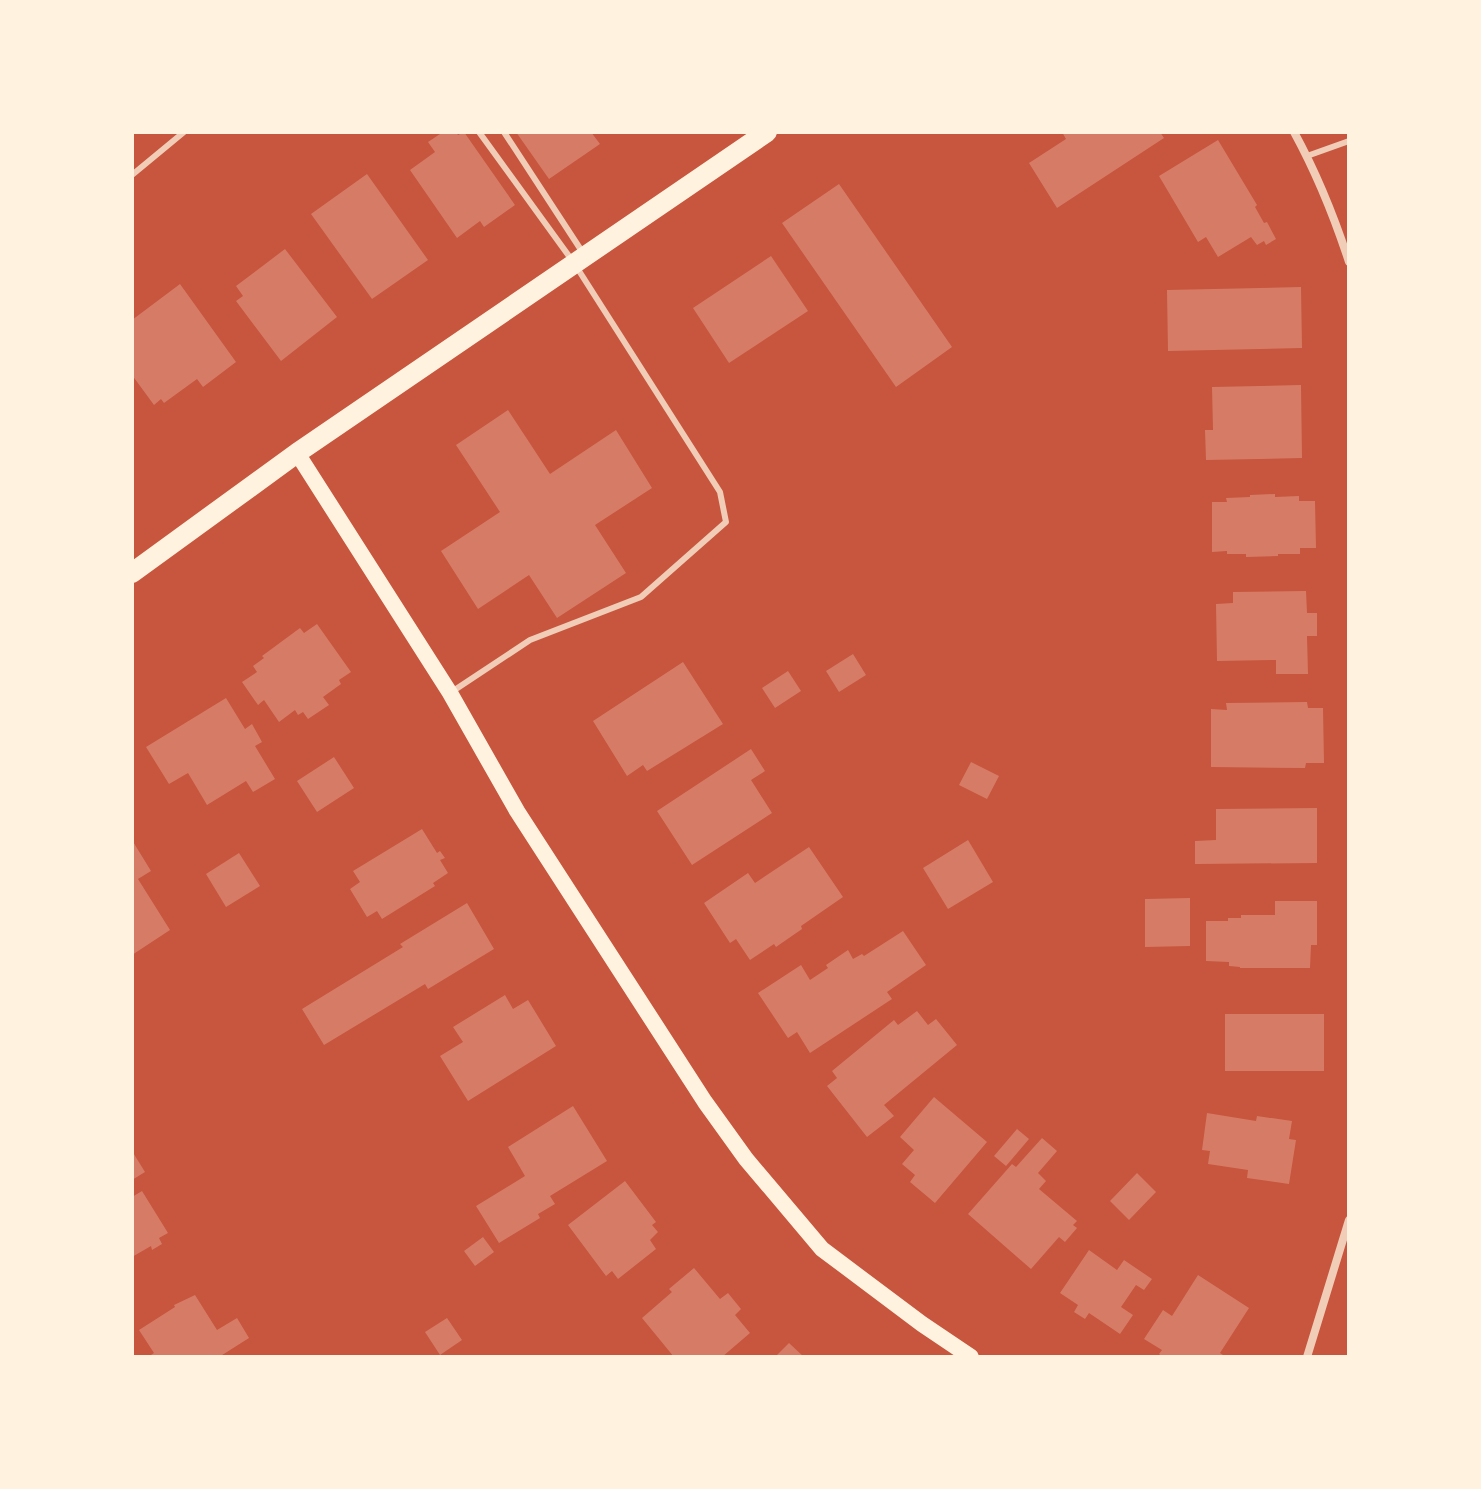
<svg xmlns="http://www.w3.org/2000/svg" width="1481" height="1489" font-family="'Roboto Condensed',sans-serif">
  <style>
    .building { fill: #d67c66 }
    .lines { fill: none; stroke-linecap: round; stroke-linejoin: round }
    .service { stroke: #f1ccb7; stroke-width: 6 }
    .minor { stroke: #f1ccb7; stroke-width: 8 }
    .secondary { stroke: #fff3e0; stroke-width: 16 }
    .primary { stroke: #fff3e0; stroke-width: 20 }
  </style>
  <rect width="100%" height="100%" fill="#c8553d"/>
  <!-- building -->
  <g class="building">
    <polygon points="443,132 456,132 458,135 464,132 515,205 484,227 480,221 457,238 410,170 435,152 428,142"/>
    <polygon points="516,132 591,132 600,144 549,179"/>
    <polygon points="1062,132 1160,132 1164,138 1057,208 1029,163 1066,139"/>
    <polygon points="1218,140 1257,205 1255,207 1264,223 1267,222 1276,239 1266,245 1264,241 1257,245 1251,237 1218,257 1206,237 1198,242 1159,176"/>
    <polygon points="367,174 428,260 372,299 311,214"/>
    <polygon points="839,184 952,347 896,387 782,223"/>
    <polygon points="285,249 337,317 281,361 236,301 243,296 236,286"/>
    <polygon points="771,256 808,311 729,363 693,308"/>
    <polygon points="180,284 236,362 203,387 197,379 164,403 161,399 154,405 132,375 132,320"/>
    <polygon points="1301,287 1302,348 1168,351 1167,290"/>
    <polygon points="1301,385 1302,458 1206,460 1205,430 1213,430 1212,387"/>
    <polygon points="508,410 550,474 616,430 652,488 595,525 626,573 557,618 529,575 478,609 441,551 500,512 456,445"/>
    <polygon points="1275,494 1275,497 1299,496 1299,501 1315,501 1316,548 1300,548 1300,554 1278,554 1278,556 1246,557 1246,554 1227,554 1227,551 1212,552 1212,502 1227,502 1226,498 1250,497 1250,495"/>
    <polygon points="1306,591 1307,613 1317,613 1317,636 1307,636 1308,674 1276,674 1276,660 1217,661 1216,604 1233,603 1233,592"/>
    <polygon points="317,624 351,672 339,680 341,684 323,697 329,705 308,719 303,712 298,715 295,710 279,722 264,700 258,705 242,682 257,672 253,666 264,658 262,656 300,628 304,633"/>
    <polygon points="853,654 866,675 839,692 826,671"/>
    <polygon points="683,662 723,724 647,771 643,765 627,776 593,721"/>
    <polygon points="788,671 801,691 775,708 762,688"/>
    <polygon points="226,698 245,729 252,724 262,742 255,746 275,779 253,792 246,781 207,805 188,773 169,784 146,747"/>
    <polygon points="1307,702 1308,708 1323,708 1324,763 1306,763 1305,768 1211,767 1211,709 1227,710 1226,703"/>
    <polygon points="751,749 765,771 751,780 772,813 692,865 657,811"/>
    <polygon points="334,757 354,788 317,812 297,781"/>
    <polygon points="971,762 999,776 987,799 959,785"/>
    <polygon points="1317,808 1317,863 1195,864 1195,841 1216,840 1216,809"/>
    <polygon points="422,829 437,853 440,851 445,858 440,860 448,873 433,883 435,886 382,919 377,911 367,917 350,889 360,882 353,871"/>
    <polygon points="132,840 151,871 138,879 170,930 132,955"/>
    <polygon points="968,840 993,882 948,909 923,868"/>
    <polygon points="809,847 843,897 801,926 802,929 776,947 774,944 750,960 736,939 730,943 704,903 748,873 755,883"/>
    <polygon points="239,853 260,886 226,907 206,874"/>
    <polygon points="1190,898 1190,946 1145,947 1145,899"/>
    <polygon points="1275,901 1317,901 1317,945 1311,945 1310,968 1240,968 1240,967 1229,966 1229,962 1206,961 1206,921 1228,921 1228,918 1241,918 1241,915 1275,915"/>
    <polygon points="467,903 494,949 428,989 425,984 324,1045 302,1009 403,947 400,944"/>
    <polygon points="903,931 926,965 887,992 892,999 810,1053 797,1032 788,1038 758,993 801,965 810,980 828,968 826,965 848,950 853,959 862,954 864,956"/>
    <polygon points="505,995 513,1009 528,1000 556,1046 468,1101 440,1056 463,1042 453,1027"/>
    <polygon points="917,1011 928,1025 936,1019 957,1045 884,1105 894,1116 867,1137 827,1086 837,1078 832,1071 894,1020 898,1025"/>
    <rect x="1225" y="1014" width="99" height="57"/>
    <polygon points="934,1097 987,1142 935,1203 910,1182 915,1175 902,1164 914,1150 900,1137"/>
    <polygon points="573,1106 607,1161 550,1196 555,1204 538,1214 540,1218 499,1243 476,1206 525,1176 508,1147"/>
    <polygon points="1207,1113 1256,1121 1257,1116 1292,1121 1289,1139 1296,1140 1289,1184 1247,1178 1248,1170 1208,1164 1210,1151 1202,1150"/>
    <polygon points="1017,1129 1029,1139 1006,1166 994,1156"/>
    <polygon points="1042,1138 1057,1151 1038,1173 1046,1181 1039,1189 1077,1221 1073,1225 1077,1228 1065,1242 1059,1237 1031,1269 968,1214 1012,1164 1016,1167"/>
    <polygon points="132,1151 145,1172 132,1180"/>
    <polygon points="1137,1173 1156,1192 1129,1220 1110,1201"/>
    <polygon points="625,1181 656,1222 652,1225 658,1232 650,1240 656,1249 618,1279 612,1271 606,1276 568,1225"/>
    <polygon points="142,1191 168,1233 159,1238 162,1244 152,1250 151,1246 132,1257 132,1197"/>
    <polygon points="483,1237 494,1252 475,1266 464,1251"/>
    <polygon points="1089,1250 1117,1270 1124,1260 1152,1279 1144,1290 1136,1285 1121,1307 1133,1315 1120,1334 1089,1313 1085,1319 1074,1312 1078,1305 1060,1293"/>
    <polygon points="694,1268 720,1299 728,1293 741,1309 735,1315 750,1333 722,1357 674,1357 642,1318 672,1292 669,1289"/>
    <polygon points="1198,1275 1249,1308 1220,1353 1226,1357 1163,1357 1159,1354 1162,1350 1144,1339 1163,1310 1172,1316"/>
    <polygon points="195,1295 217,1330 237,1318 249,1338 219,1357 148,1357 154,1353 139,1330 175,1307 174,1305"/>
    <polygon points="447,1318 462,1340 440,1355 425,1332"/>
    <polygon points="789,1343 804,1357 775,1357"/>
  </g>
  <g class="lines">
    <!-- service -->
    <g class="service">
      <polyline points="504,132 583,253"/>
      <polyline points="1307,156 1349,141"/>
      <polyline points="132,175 184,132"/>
      <polyline points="450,693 530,640 641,597 726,522 720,492 574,263 479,132"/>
    </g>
    <!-- minor -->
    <g class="minor">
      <path d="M1294,132C1317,174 1334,216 1349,262"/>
      <polyline points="1307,1357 1349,1220"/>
    </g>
    <!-- secondary -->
    <polyline class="secondary" points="297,453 450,693 517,811 705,1102 746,1159 822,1249 922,1324 971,1357"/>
    <!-- primary -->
    <polyline class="primary" points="132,573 297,453 767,132"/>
  </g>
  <!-- border -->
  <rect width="1481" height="1489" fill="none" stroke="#fff3e0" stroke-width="268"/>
</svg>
